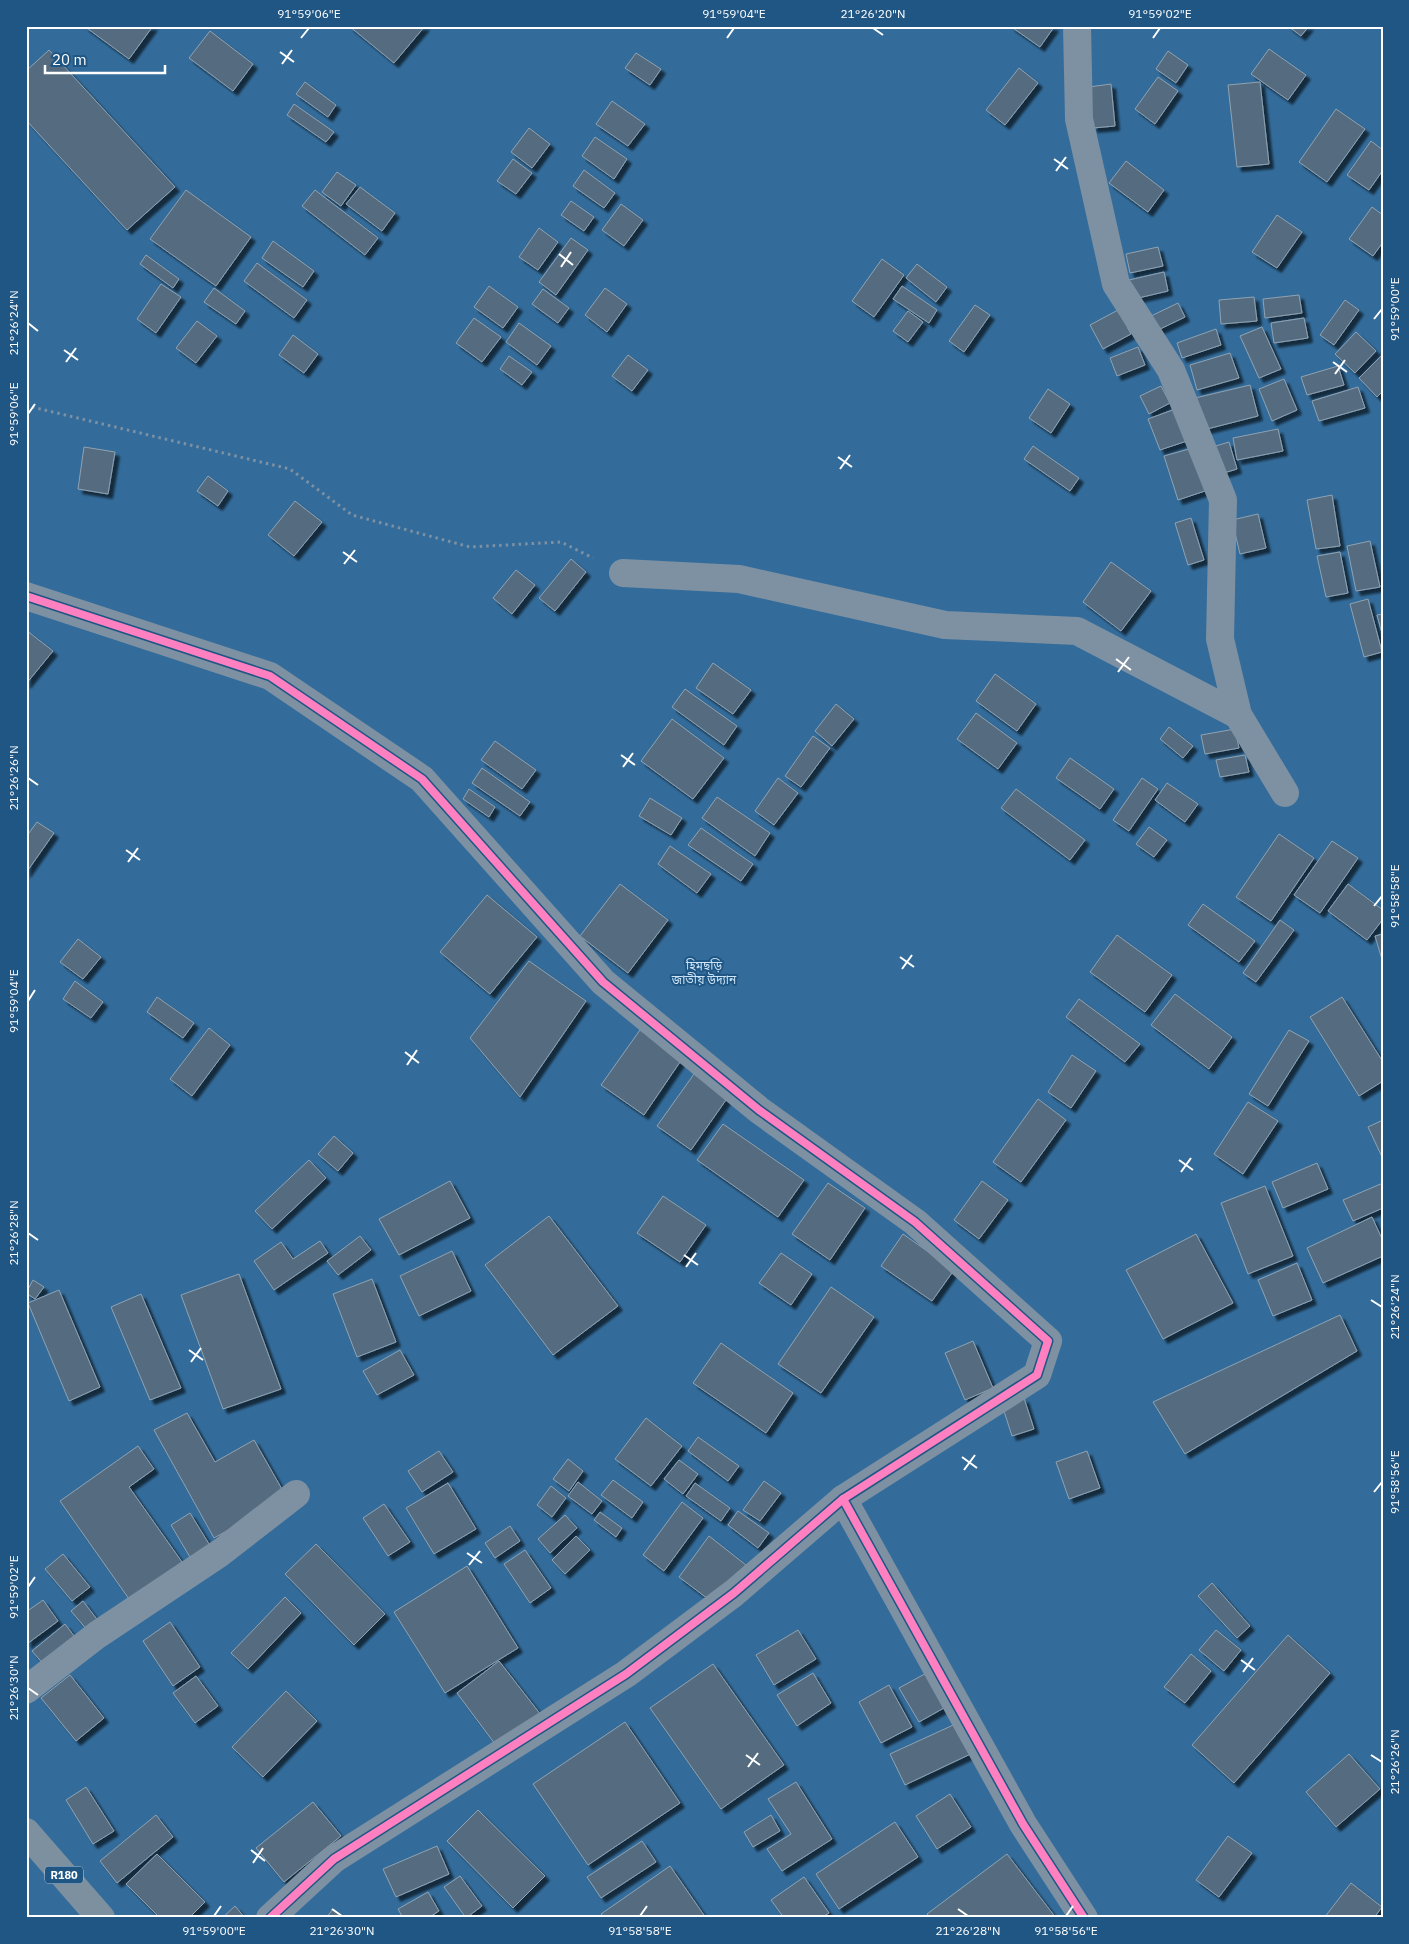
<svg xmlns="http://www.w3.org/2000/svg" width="1409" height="1944" font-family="'IBM Plex Sans','Noto Sans Bengali',sans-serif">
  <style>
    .green { fill: #336c9b }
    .building { fill: #546c80; stroke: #90a2b1; filter: url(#shadow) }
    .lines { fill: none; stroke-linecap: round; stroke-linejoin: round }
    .path { stroke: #7d91a3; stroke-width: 3; stroke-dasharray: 2.5 4; stroke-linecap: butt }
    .minor { stroke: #7d91a3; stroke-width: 28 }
    .major { stroke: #7c90a0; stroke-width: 28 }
    .cycleway-casing { stroke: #1f5684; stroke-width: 11 }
    .cycleway { stroke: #ff80c0; stroke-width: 8 }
    .ticks { fill: none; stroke: #fff; stroke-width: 2 }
    .labels { text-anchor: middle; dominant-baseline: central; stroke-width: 4; stroke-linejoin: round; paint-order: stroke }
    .shield { fill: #1f5684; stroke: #bcccda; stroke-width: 1 }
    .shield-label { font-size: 11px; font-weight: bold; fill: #fff }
    .park-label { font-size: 12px; fill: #cce4f7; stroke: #1f5684 }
    .neatline { fill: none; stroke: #fff; stroke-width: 2 }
    .ticks-label { font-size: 12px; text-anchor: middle; fill: #fff }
  </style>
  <defs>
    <filter id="shadow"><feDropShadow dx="4.5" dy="4.5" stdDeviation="1" flood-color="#0009"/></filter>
  </defs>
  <rect width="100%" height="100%" fill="#36546d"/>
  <!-- green -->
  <rect class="green" x="26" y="26" width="1357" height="1892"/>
  <!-- building -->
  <g class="building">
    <polygon points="84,26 153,26 129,59"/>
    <polygon points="349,26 425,26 394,63"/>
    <polygon points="1010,26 1052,26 1054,27 1040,47"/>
    <polygon points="1288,26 1309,26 1301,36"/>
    <polygon points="210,31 253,64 233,91 189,58"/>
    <polygon points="1269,49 1306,75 1288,100 1251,74"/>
    <polygon points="49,50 175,187 127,230 26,120 26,71"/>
    <polygon points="1168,51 1188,65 1176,83 1156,69"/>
    <polygon points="636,53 661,69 650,85 625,68"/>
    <polygon points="1019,68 1038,83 1005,125 986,110"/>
    <polygon points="1158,77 1178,91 1155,124 1135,109"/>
    <polygon points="305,82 336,105 328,117 296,94"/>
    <polygon points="1260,82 1269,164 1237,167 1228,85"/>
    <polygon points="1111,84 1115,126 1093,128 1089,87"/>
    <polygon points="612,101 645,124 628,146 596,124"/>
    <polygon points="294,104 334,132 326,142 287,115"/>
    <polygon points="1336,109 1365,129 1327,182 1299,162"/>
    <polygon points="529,128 550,144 532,168 511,152"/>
    <polygon points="595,137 627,159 614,179 582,156"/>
    <polygon points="1371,141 1383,150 1383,170 1369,190 1347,175"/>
    <polygon points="513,159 532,173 516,194 497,181"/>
    <polygon points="1126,161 1164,190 1148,212 1109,183"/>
    <polygon points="584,170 615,193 604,208 573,186"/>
    <polygon points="337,172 356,185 341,206 322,192"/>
    <polygon points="360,187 395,213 382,231 346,204"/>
    <polygon points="186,190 251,237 216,286 150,239"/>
    <polygon points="315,190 378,238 365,255 302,206"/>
    <polygon points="571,201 594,217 584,231 561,215"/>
    <polygon points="621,204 643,220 624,246 602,230"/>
    <polygon points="1372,207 1383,215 1383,242 1373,256 1349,239"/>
    <polygon points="1277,215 1302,232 1277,268 1252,252"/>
    <polygon points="539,228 558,242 538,270 519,257"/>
    <polygon points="571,238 588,250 556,295 539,282"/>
    <polygon points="273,241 314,271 303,287 262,258"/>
    <polygon points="1158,247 1163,266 1130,273 1126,254"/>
    <polygon points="146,255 179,279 173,288 140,264"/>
    <polygon points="882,259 904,275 874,317 852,301"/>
    <polygon points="257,263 307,300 294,318 244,281"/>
    <polygon points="917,264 947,287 936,302 906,278"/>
    <polygon points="1164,272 1168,291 1134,299 1129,280"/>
    <polygon points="161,284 181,297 156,333 137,319"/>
    <polygon points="489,286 518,307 503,328 474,307"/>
    <polygon points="902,286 937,310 929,323 893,299"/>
    <polygon points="214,288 245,311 236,324 204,302"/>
    <polygon points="605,288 627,304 607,332 585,315"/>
    <polygon points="543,289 569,308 558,323 532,304"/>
    <polygon points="1299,295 1302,313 1265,318 1263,299"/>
    <polygon points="1254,297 1257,321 1221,324 1219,300"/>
    <polygon points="1345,300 1359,310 1334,345 1320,335"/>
    <polygon points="1178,303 1185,317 1156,331 1149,317"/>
    <polygon points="975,305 990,315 964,352 949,341"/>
    <polygon points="1118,310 1131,334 1103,349 1090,325"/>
    <polygon points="908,311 923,322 908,342 893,331"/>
    <polygon points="474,318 501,337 482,362 456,343"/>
    <polygon points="1304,318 1308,338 1274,343 1271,323"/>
    <polygon points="197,321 217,336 196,363 176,348"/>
    <polygon points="519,323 551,346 537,365 506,342"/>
    <polygon points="1262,327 1281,369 1259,378 1240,336"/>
    <polygon points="1216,329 1221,345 1182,358 1177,343"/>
    <polygon points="1356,332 1376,351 1355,373 1335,354"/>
    <polygon points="293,335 318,354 304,373 279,355"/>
    <polygon points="1138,347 1145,365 1117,376 1110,358"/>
    <polygon points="1230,353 1239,378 1197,390 1190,365"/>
    <polygon points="1383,354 1383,391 1377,397 1359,378"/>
    <polygon points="628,355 648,370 632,391 612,376"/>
    <polygon points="509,356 532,372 522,385 500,369"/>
    <polygon points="1338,366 1344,385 1307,395 1301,377"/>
    <polygon points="1284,379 1297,410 1272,421 1259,389"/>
    <polygon points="1250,385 1258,416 1203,430 1195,398"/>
    <polygon points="1161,386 1170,403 1149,414 1140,396"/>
    <polygon points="1358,387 1365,408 1319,421 1312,401"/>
    <polygon points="1048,389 1070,404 1051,433 1029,418"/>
    <polygon points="1178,408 1190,440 1160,450 1148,419"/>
    <polygon points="1278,429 1283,451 1237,460 1233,438"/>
    <polygon points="1229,442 1237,469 1217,475 1209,448"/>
    <polygon points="1033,446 1079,478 1070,491 1024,459"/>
    <polygon points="84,447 115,452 108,494 78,489"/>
    <polygon points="1196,447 1208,490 1178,500 1164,456"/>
    <polygon points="208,476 228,491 218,506 197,491"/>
    <polygon points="1332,495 1340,546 1316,549 1307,500"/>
    <polygon points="295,501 322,522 294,556 268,535"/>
    <polygon points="1258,514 1266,548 1240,554 1232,520"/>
    <polygon points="1191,518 1204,560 1188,565 1175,523"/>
    <polygon points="1370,541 1380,587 1356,591 1347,546"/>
    <polygon points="1340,552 1348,593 1326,597 1317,556"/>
    <polygon points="571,559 586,572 555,611 539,598"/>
    <polygon points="1111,562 1151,591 1121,631 1083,602"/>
    <polygon points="516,570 535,585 512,614 493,598"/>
    <polygon points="1368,599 1382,652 1364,657 1350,604"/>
    <polygon points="1383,614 1383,637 1377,615"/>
    <polygon points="26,630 53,651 26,684"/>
    <polygon points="713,663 751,690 733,714 696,688"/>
    <polygon points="995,674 1036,704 1017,731 976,701"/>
    <polygon points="685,689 737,726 724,745 672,707"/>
    <polygon points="836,704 854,719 832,746 815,731"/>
    <polygon points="976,713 1017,743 998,769 957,739"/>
    <polygon points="672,719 724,758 693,799 641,761"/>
    <polygon points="1169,727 1193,746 1183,758 1160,739"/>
    <polygon points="1235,729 1239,748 1205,754 1201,735"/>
    <polygon points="813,736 830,748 801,787 785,776"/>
    <polygon points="495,741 536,770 522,789 481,760"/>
    <polygon points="1245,755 1249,772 1220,777 1216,760"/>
    <polygon points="1070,758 1114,789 1100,809 1056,778"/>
    <polygon points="482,768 530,802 520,816 472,783"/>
    <polygon points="778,778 798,793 774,825 755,811"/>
    <polygon points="1142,778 1158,789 1129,831 1113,820"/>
    <polygon points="1167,783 1198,804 1185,822 1155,800"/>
    <polygon points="469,789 495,807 489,817 463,799"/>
    <polygon points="1016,789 1085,840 1070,860 1001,808"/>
    <polygon points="717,797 770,833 755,856 702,818"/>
    <polygon points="650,798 682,818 671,835 639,816"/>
    <polygon points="37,822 54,833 26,873 26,837"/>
    <polygon points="1149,827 1167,840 1154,857 1136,844"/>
    <polygon points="701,828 753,864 741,881 688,845"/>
    <polygon points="1279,834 1314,858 1271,921 1236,897"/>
    <polygon points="1332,841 1358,858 1320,913 1294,895"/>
    <polygon points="670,846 711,874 697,893 658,864"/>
    <polygon points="620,884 668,920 628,973 580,936"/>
    <polygon points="1348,884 1383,910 1383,919 1367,940 1328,911"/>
    <polygon points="487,895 537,937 490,994 440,952"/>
    <polygon points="1203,904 1255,941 1239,962 1188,925"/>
    <polygon points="1280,920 1294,930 1256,982 1243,973"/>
    <polygon points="1383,934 1383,963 1375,936"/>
    <polygon points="1117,935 1172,975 1145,1012 1090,972"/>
    <polygon points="78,939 101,957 83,979 60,962"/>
    <polygon points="529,961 586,1001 520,1097 470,1038"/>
    <polygon points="75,981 103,1002 91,1018 63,999"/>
    <polygon points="1175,994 1232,1037 1209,1069 1151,1025"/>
    <polygon points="157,997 194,1023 183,1038 147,1012"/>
    <polygon points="1342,997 1383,1062 1383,1081 1359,1096 1310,1017"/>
    <polygon points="1079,999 1140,1044 1125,1062 1066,1017"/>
    <polygon points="209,1028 230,1045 192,1096 170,1079"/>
    <polygon points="640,1030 682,1059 644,1115 601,1085"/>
    <polygon points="1289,1030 1309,1041 1268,1106 1249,1094"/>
    <polygon points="1072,1055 1096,1071 1071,1108 1048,1092"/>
    <polygon points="694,1074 728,1097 691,1150 657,1126"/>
    <polygon points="1038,1099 1066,1120 1021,1182 993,1162"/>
    <polygon points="1248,1102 1278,1121 1243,1174 1214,1154"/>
    <polygon points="1383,1120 1383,1159 1368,1127"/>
    <polygon points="723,1124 804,1180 778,1217 697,1160"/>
    <polygon points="334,1136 353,1153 338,1171 318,1154"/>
    <polygon points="309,1160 326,1178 272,1229 255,1211"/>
    <polygon points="1317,1163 1328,1189 1283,1208 1272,1182"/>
    <polygon points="450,1181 470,1218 399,1255 379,1219"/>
    <polygon points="982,1181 1008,1200 979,1239 954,1220"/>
    <polygon points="828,1183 865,1208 830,1260 792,1234"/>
    <polygon points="1383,1183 1383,1208 1353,1221 1343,1200"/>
    <polygon points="1265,1186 1293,1256 1248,1274 1221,1203"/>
    <polygon points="663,1196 706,1225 680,1262 637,1233"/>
    <polygon points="549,1216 618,1306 553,1355 485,1265"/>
    <polygon points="1372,1217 1383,1241 1383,1256 1323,1283 1307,1248"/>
    <polygon points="903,1234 954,1270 932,1301 881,1266"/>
    <polygon points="1196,1234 1233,1303 1163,1339 1126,1270"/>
    <polygon points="360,1236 371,1250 338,1275 327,1261"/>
    <polygon points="320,1241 328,1253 274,1290 254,1261 281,1242 293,1259"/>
    <polygon points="452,1251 471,1291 419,1316 400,1276"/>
    <polygon points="781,1253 812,1274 791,1305 759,1283"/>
    <polygon points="1297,1263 1312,1300 1273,1316 1258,1280"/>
    <polygon points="239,1274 281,1389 223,1409 181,1295"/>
    <polygon points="372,1279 396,1342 357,1357 333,1294"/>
    <polygon points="33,1280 44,1287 35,1299 26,1293"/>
    <polygon points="831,1287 874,1317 821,1393 778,1364"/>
    <polygon points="59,1290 100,1387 69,1401 28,1303"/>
    <polygon points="141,1294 181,1388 150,1400 111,1307"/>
    <polygon points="1340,1315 1357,1351 1185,1454 1153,1402"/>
    <polygon points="973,1341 993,1388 965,1400 945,1353"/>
    <polygon points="721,1343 793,1393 766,1433 693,1383"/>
    <polygon points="400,1350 414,1375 377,1395 363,1371"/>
    <polygon points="1024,1398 1034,1429 1012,1436 1002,1405"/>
    <polygon points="187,1413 215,1462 254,1440 287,1498 214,1538 154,1430"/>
    <polygon points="646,1418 682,1446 651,1486 615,1459"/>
    <polygon points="698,1437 739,1466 728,1481 688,1451"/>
    <polygon points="138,1446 154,1469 129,1487 182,1562 129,1599 60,1501"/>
    <polygon points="439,1451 453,1472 422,1492 408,1471"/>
    <polygon points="1087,1451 1100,1488 1069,1499 1056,1462"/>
    <polygon points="568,1459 583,1471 569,1491 553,1479"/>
    <polygon points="679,1460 698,1474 683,1494 664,1479"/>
    <polygon points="613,1480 643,1502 632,1518 601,1495"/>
    <polygon points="764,1481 781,1493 760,1521 743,1510"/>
    <polygon points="578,1482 602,1501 592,1514 568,1496"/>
    <polygon points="448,1483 476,1529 434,1554 406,1508"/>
    <polygon points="695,1483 730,1508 721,1521 686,1496"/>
    <polygon points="551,1486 566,1498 552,1517 537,1505"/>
    <polygon points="682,1502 703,1518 664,1571 643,1555"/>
    <polygon points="384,1504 410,1542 388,1556 363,1518"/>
    <polygon points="738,1511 769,1533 758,1548 728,1525"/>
    <polygon points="600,1512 622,1528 616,1537 594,1520"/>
    <polygon points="190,1513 214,1552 194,1564 171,1525"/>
    <polygon points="565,1515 577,1528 550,1553 538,1539"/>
    <polygon points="510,1526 520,1541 495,1558 485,1543"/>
    <polygon points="576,1536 590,1550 565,1574 552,1560"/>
    <polygon points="709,1536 746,1565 716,1605 679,1577"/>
    <polygon points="316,1544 385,1614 354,1645 285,1574"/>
    <polygon points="525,1550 551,1588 530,1603 504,1564"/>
    <polygon points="63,1554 90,1587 72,1601 45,1569"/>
    <polygon points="467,1566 518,1648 445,1693 394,1612"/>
    <polygon points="1212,1583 1250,1626 1237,1638 1198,1596"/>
    <polygon points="285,1597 301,1613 248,1669 231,1653"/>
    <polygon points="43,1600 58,1621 27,1644 26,1612"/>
    <polygon points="83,1601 99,1622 88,1631 71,1611"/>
    <polygon points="170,1622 200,1667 173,1686 143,1641"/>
    <polygon points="65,1624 78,1641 46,1667 32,1651"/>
    <polygon points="798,1630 816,1659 774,1685 756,1655"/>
    <polygon points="1216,1630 1241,1650 1224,1671 1199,1650"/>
    <polygon points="1288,1635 1330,1673 1234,1783 1192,1745"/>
    <polygon points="1191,1654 1211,1671 1185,1703 1164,1687"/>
    <polygon points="499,1661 541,1715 498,1748 457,1693"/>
    <polygon points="713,1664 784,1765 721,1809 650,1708"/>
    <polygon points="932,1670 951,1704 919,1722 899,1688"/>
    <polygon points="813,1673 831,1703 797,1726 777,1695"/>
    <polygon points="70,1675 104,1718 76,1741 41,1698"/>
    <polygon points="196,1676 218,1706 195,1723 173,1693"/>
    <polygon points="889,1685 912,1727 881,1743 859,1702"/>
    <polygon points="286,1691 317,1721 263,1777 232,1747"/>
    <polygon points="962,1721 977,1751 905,1785 890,1754"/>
    <polygon points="625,1722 680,1803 588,1865 533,1784"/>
    <polygon points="1349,1754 1380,1789 1336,1827 1306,1792"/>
    <polygon points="796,1782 832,1839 782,1871 767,1849 791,1834 768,1799"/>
    <polygon points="86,1787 114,1831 93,1844 66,1800"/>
    <polygon points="950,1794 971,1827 937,1849 916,1816"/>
    <polygon points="313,1802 341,1836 284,1882 256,1848"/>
    <polygon points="478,1810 545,1876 513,1908 447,1841"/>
    <polygon points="156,1815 173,1837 117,1883 100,1861"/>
    <polygon points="771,1815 780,1831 753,1847 744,1832"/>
    <polygon points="895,1822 918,1857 839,1909 816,1874"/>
    <polygon points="1228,1836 1252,1853 1219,1897 1196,1880"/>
    <polygon points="642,1841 656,1862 601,1898 587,1877"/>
    <polygon points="437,1846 449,1874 396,1897 383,1869"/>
    <polygon points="157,1854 205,1902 189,1918 160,1918 126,1884"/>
    <polygon points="1007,1854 1056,1918 930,1918 927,1914"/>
    <polygon points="670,1866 706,1918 604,1918 601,1914"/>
    <polygon points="460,1876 482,1906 466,1918 444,1887"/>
    <polygon points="804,1877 829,1913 821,1918 784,1918 771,1900"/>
    <polygon points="1351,1883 1382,1907 1374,1918 1324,1918"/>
    <polygon points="428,1892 439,1911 428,1918 403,1918 398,1909"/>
    <polygon points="235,1906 245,1918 222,1918"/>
    <polygon points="333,1909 344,1918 326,1918"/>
  </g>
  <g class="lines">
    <!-- path -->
    <polyline class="path" points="32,407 290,469 352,515 470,547 561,542 593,558"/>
    <!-- minor -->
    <g class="minor">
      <polyline points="1077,26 1079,119 1116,284 1171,370 1223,500 1220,639 1238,715 1285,793"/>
      <polyline points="623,573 739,579 945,625 1077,631 1238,715"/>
      <polyline points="26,596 270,676 422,779 603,982 759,1110 915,1222 1048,1341 1037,1375 843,1499 1023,1824 1084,1918"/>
      <polyline points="26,1690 97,1635 220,1553 296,1494"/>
      <polyline points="270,1918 334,1859 626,1674 734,1593 843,1499"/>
    </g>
    <!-- major -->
    <polyline class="major" points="26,1832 101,1918"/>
    <defs>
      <g id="cycleway">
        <polyline points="26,596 270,676 422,779 603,982 759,1110 915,1222 1048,1341 1037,1375 843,1499 1023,1824 1084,1918"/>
        <polyline points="270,1918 334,1859 626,1674 734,1593 843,1499"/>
      </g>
    </defs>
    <!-- cycleway casing -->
    <use href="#cycleway" class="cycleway-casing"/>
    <!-- cycleway -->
    <use href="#cycleway" class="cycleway"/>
  </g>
  <!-- ticks -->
  <path class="ticks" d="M873,28L883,35M301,38L309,28M727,38L734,28M1153,38L1160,28M280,52L294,62M282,64L292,50M1054,159L1068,169M1056,171L1066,157M559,254L573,265M561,267L571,252M1374,319L1382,309M28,323L38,331M64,350L78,360M66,362L76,348M1333,362L1347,372M1335,374L1345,360M28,414L35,404M838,457L852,467M840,469L850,455M343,552L357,562M344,564L355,550M1116,659L1131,670M1118,672L1129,657M621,755L635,765M623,767L633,753M28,778L38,785M126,850L140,860M128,862L138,848M1374,906L1382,896M900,957L914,967M902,969L912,955M28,1001L35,990M405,1052L419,1063M407,1065L417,1050M1179,1160L1193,1170M1181,1172L1191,1158M28,1233L38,1240M684,1255L698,1265M686,1267L696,1253M1371,1300L1382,1307M189,1350L203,1360M191,1362L201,1348M962,1457L977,1468M964,1470L975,1455M1374,1492L1382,1482M467,1553L482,1563M469,1565L480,1551M28,1587L35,1577M1241,1660L1255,1670M1243,1672L1253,1658M28,1688L38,1695M746,1755L760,1765M1371,1755L1382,1762M748,1767L758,1753M251,1850L265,1861M253,1863L263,1848M332,1909L342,1916M958,1909L968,1916M214,1916L221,1906M640,1916L647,1906M1066,1916L1073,1906"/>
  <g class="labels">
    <!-- shield labels -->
    <rect class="shield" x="45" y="1866.5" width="38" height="17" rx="4"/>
    <g class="shield-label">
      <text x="64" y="1875">R180</text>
    </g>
    <!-- park labels -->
    <g class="park-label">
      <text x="704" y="965">হিমছড়ি<tspan x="704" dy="14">জাতীয় উদ্যান</tspan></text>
    </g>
  </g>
  <!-- border -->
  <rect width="1409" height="1944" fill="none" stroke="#1f5684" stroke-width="55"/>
  <!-- scale -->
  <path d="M45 65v8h120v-8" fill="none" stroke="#ffffff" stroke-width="2.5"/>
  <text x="52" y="65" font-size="15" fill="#ffffff" stroke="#1f5684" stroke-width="4" paint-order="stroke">20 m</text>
  <rect x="28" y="28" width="1354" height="1888" class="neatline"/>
  <g class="ticks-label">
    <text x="309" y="18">91°59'06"E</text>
    <text x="734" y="18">91°59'04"E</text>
    <text x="873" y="18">21°26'20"N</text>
    <text x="1160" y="18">91°59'02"E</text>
    <text transform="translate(1395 309) rotate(-90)" y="4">91°59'00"E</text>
    <text transform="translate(14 323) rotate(-90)" y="4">21°26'24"N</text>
    <text transform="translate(14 414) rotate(-90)" y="4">91°59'06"E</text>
    <text transform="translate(14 778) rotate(-90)" y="4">21°26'26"N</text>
    <text transform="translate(1395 896) rotate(-90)" y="4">91°58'58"E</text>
    <text transform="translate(14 1001) rotate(-90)" y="4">91°59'04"E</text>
    <text transform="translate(14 1233) rotate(-90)" y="4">21°26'28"N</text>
    <text transform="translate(1395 1307) rotate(-90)" y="4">21°26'24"N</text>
    <text transform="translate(1395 1482) rotate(-90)" y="4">91°58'56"E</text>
    <text transform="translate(14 1587) rotate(-90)" y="4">91°59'02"E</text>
    <text transform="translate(14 1688) rotate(-90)" y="4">21°26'30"N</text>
    <text transform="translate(1395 1762) rotate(-90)" y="4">21°26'26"N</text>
    <text x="214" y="1935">91°59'00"E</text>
    <text x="342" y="1935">21°26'30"N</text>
    <text x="640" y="1935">91°58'58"E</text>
    <text x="968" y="1935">21°26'28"N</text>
    <text x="1066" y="1935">91°58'56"E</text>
  </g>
</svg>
